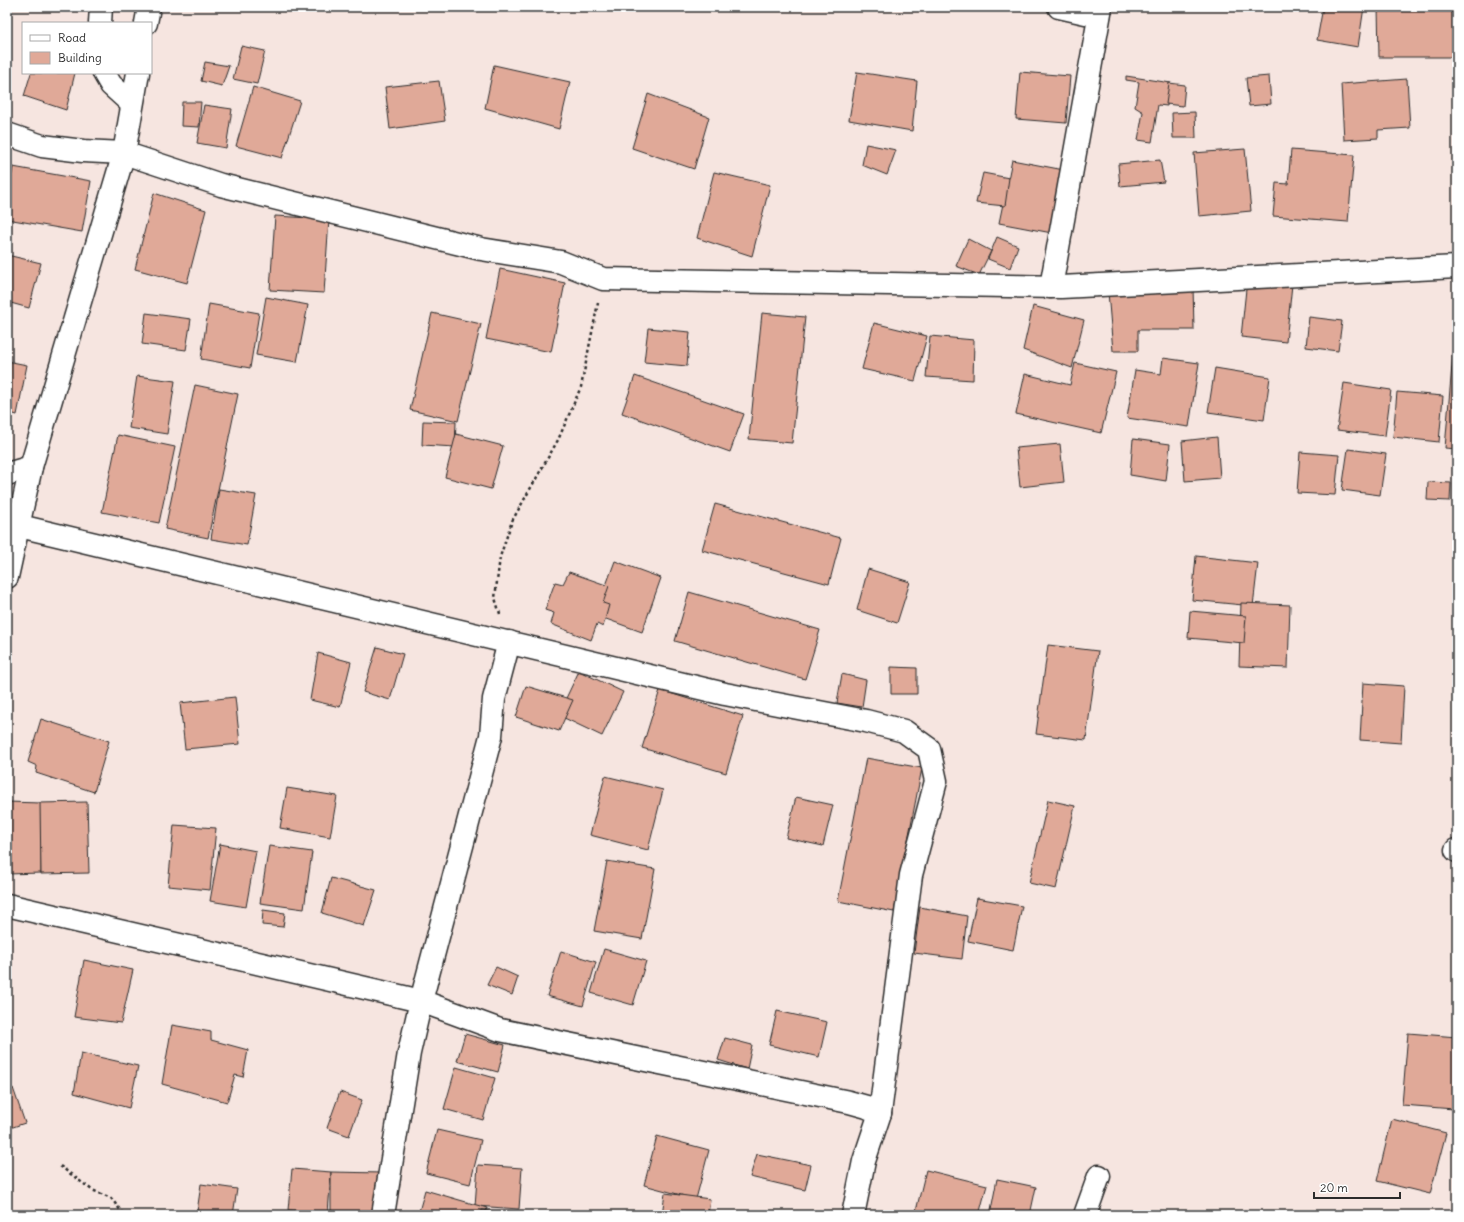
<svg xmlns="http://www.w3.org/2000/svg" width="1464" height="1222" font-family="Delius,sans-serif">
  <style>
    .building { fill: #e0a998; stroke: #2b2b2b }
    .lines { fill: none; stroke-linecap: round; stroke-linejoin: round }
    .minor-casing { stroke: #2b2b2b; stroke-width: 25 }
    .path { stroke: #2b2b2b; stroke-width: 2.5; stroke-dasharray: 3 3; stroke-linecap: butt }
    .minor { stroke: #fff; stroke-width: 22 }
  </style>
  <rect width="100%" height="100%" fill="#f6e5e0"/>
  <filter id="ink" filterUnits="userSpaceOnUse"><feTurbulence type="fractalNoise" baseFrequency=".025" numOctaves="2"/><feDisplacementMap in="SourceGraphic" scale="8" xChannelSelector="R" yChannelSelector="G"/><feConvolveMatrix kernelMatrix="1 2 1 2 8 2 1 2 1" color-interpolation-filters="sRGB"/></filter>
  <g filter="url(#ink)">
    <!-- building -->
    <g class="building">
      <polygon points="462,7 477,7 476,12"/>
      <polygon points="1323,7 1364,7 1358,47 1317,40"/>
      <polygon points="1378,7 1457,7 1457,57 1379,57"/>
      <polygon points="241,46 265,51 257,84 233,79"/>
      <polygon points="205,62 229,66 222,86 201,81"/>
      <polygon points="494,65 570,82 559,129 485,108"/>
      <polygon points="857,72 917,81 912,131 849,120"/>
      <polygon points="1020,72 1070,76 1066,123 1016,119"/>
      <polygon points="31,73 75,73 66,110 24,96"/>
      <polygon points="1126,76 1171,83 1167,106 1158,105 1152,142 1138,140 1143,112 1135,107 1139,82 1126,80"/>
      <polygon points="1269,76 1271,104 1249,106 1246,78"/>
      <polygon points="1407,79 1410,128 1378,130 1378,138 1344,140 1341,84"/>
      <polygon points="439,81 445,121 390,129 385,87"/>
      <polygon points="1169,83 1185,85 1183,106 1166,104"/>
      <polygon points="253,87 300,101 282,158 236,146"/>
      <polygon points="648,94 709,117 694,169 632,148"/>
      <polygon points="182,102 201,102 199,127 181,126"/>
      <polygon points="204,105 232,109 226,148 197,143"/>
      <polygon points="1195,112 1196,138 1173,138 1172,113"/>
      <polygon points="866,144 896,150 887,175 862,165"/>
      <polygon points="1245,149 1251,211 1199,216 1194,153"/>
      <polygon points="1291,150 1354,155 1348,222 1273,216 1276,183 1288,184"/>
      <polygon points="1012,160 1064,170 1052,233 999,223"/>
      <polygon points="1160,160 1164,182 1120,186 1118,164"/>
      <polygon points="13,167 91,181 82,232 7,219 7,201"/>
      <polygon points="714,172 770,185 752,256 697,238"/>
      <polygon points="983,173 1009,178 1005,206 976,203"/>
      <polygon points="154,193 206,210 187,283 135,269"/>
      <polygon points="275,216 329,219 324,293 270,290"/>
      <polygon points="997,237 1018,246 1010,268 988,259"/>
      <polygon points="968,239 991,251 979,275 956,266"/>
      <polygon points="7,255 41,263 29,308 7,302"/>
      <polygon points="500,269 565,283 551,352 486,339"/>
      <polygon points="1248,270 1293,275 1286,342 1241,337"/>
      <polygon points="1193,286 1194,330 1138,330 1138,351 1113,351 1108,292"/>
      <polygon points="266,297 308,305 297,362 256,355"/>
      <polygon points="209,304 259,313 250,368 201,359"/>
      <polygon points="1033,306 1084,320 1072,368 1023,350"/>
      <polygon points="146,313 191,319 186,350 142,344"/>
      <polygon points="432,313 481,324 458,421 410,410"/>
      <polygon points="762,313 805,317 792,443 749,439"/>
      <polygon points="1309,317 1342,321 1338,351 1306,347"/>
      <polygon points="1456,318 1457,318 1457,449 1445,448"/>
      <polygon points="874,323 927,336 915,381 862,369"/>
      <polygon points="648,328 690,332 687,366 644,362"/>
      <polygon points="930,336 974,340 973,380 926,377"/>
      <polygon points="1163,358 1199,363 1189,427 1127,418 1135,370 1161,374"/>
      <polygon points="7,361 27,365 17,415 7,412"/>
      <polygon points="1075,363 1116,372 1101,433 1016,414 1025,374 1070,385"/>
      <polygon points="1215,368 1270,377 1264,420 1208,412"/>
      <polygon points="137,376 175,381 167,434 129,428"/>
      <polygon points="635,376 744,414 730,452 622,413"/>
      <polygon points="1344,383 1391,390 1385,436 1337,430"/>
      <polygon points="195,385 238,394 208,538 165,529"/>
      <polygon points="1397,392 1443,396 1439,442 1393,437"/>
      <polygon points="423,421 456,422 455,447 422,445"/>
      <polygon points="456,434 503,446 491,489 445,477"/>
      <polygon points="118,435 175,447 159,523 102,512"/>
      <polygon points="1217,437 1220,478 1185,481 1182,441"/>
      <polygon points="1133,439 1170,444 1166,481 1130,475"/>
      <polygon points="1060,444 1064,482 1020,487 1016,448"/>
      <polygon points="1348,449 1386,454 1380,495 1342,490"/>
      <polygon points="1300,452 1339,455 1335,495 1297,493"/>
      <polygon points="1428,482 1451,483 1450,501 1427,500"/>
      <polygon points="219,489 256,495 247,545 211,539"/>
      <polygon points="715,504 841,538 829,584 702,550"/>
      <polygon points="1196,556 1258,563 1253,606 1192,600"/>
      <polygon points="615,561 661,578 642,632 595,615"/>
      <polygon points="868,569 910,582 897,623 857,610"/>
      <polygon points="569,572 609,586 603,603 609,605 603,627 597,624 591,640 551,624 554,613 545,610 555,582 563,584"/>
      <polygon points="689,592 820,630 805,679 675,641"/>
      <polygon points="1241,603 1290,605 1288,668 1239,666"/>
      <polygon points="1190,611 1246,616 1244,643 1188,638"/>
      <polygon points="1048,645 1098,651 1086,740 1036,734"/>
      <polygon points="377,647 403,654 390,700 363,692"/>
      <polygon points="318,653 351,662 340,707 310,700"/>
      <polygon points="891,667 917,668 917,694 891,694"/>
      <polygon points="579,671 623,692 602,736 558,715"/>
      <polygon points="842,674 866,680 862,707 837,703"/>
      <polygon points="1363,683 1404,686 1401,743 1360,740"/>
      <polygon points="526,686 573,700 559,731 516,717"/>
      <polygon points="660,690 743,716 726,773 642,748"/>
      <polygon points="235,697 240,744 185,749 180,703"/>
      <polygon points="41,719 109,741 94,792 36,773 37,766 28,762"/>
      <polygon points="866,758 922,768 894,912 838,901"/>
      <polygon points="605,776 663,790 648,850 590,835"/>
      <polygon points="287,788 337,796 330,837 280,828"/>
      <polygon points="796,797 833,805 823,846 786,838"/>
      <polygon points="1048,800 1075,806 1056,889 1029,883"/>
      <polygon points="7,802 41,803 41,873 7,874"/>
      <polygon points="87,802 89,873 41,874 40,803"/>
      <polygon points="174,825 216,828 210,890 168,886"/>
      <polygon points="220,844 256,851 246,907 210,901"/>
      <polygon points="269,846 312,852 304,909 260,903"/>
      <polygon points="607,861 655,869 642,939 594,931"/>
      <polygon points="331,878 376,890 364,926 322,913"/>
      <polygon points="977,898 1022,906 1013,950 968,941"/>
      <polygon points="920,907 967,916 962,959 914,953"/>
      <polygon points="263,910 285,913 283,927 262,925"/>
      <polygon points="604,949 646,961 633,1005 591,993"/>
      <polygon points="561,951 596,962 583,1006 547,996"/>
      <polygon points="84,960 133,970 121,1023 74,1017"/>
      <polygon points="496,967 518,977 512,995 487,985"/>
      <polygon points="777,1011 827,1022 819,1057 769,1045"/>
      <polygon points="172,1025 211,1032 211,1040 248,1050 243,1077 235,1075 227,1102 162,1084"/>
      <polygon points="1408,1033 1457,1037 1457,1068 1454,1109 1402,1105"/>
      <polygon points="465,1034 505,1045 498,1072 457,1061"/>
      <polygon points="725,1038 752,1045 747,1069 718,1060"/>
      <polygon points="81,1053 138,1066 129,1108 74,1093"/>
      <polygon points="456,1067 495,1078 483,1120 444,1109"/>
      <polygon points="13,1088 25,1123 7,1129 7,1090"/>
      <polygon points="340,1092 362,1100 349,1136 327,1128"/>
      <polygon points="1392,1119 1446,1133 1430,1194 1377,1181"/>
      <polygon points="437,1130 481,1140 470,1184 426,1173"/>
      <polygon points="657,1136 709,1150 696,1199 644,1185"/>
      <polygon points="757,1154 811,1165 805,1190 750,1177"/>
      <polygon points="478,1165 522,1168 519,1209 475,1206"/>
      <polygon points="292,1169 331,1172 328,1213 288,1210"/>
      <polygon points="926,1170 987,1185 979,1215 915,1215"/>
      <polygon points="331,1172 382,1173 376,1215 331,1215"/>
      <polygon points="997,1179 1036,1187 1030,1215 990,1215"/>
      <polygon points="201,1184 237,1189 233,1215 216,1215 197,1212"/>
      <polygon points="425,1190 487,1208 485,1215 418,1215"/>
      <polygon points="665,1193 710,1199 708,1215 662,1215"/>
      <polygon points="482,1210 510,1214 510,1215 481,1215"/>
    </g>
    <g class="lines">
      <defs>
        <g id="minor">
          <polyline points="1059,7 1099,16"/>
          <polyline points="100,23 101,7"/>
          <polyline points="146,23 149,7"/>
          <polyline points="104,73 111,85 132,104"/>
          <polyline points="7,134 42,146 83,151 124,153 221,185 481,249 561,262 603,279 1061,287 1457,267"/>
          <polyline points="1051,287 1101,7"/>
          <polyline points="7,474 31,467"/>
          <polyline points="7,523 725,694 866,721 904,731 929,749 936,781 911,875 880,1113"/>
          <polyline points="7,577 31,467 124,153 138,73"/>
          <polyline points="509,642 494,699 491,736 421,1001 500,1030 849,1102 867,1107 880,1113 864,1161 853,1215"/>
          <polyline points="1456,850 1457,851"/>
          <polyline points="7,905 421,1001 409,1053 383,1215"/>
          <polyline points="1085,1215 1099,1176"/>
        </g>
      </defs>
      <!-- minor casing -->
      <use href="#minor" class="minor-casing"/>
      <!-- path -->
      <g class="path">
        <polyline points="500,614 495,598 500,557 512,521 558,440 581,387 598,303"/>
        <polyline points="60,1166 92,1190 111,1198 124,1215"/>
      </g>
      <!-- minor -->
      <use href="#minor" class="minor"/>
    </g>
  </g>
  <!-- margin -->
  <rect width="1464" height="1222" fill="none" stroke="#fff" stroke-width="24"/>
  <rect x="12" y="12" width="1440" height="1198" fill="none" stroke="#2b2b2b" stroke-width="1.5" filter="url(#ink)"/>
  <!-- legend -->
  <rect x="22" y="22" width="130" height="52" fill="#ffffff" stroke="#aaaaaa"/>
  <rect x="30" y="35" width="20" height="6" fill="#ffffff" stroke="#aaaaaa"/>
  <text x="58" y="42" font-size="12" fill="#2b2b2b">Road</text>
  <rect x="30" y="52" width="20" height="12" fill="#e0a998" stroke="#aaaaaa"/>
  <text x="58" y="62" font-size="12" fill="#2b2b2b">Building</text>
  <!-- scale -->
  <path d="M1314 1192v6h86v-6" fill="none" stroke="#2b2b2b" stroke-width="2"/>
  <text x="1320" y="1192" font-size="12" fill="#2b2b2b" stroke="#ffffff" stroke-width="3" paint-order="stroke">20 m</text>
</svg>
